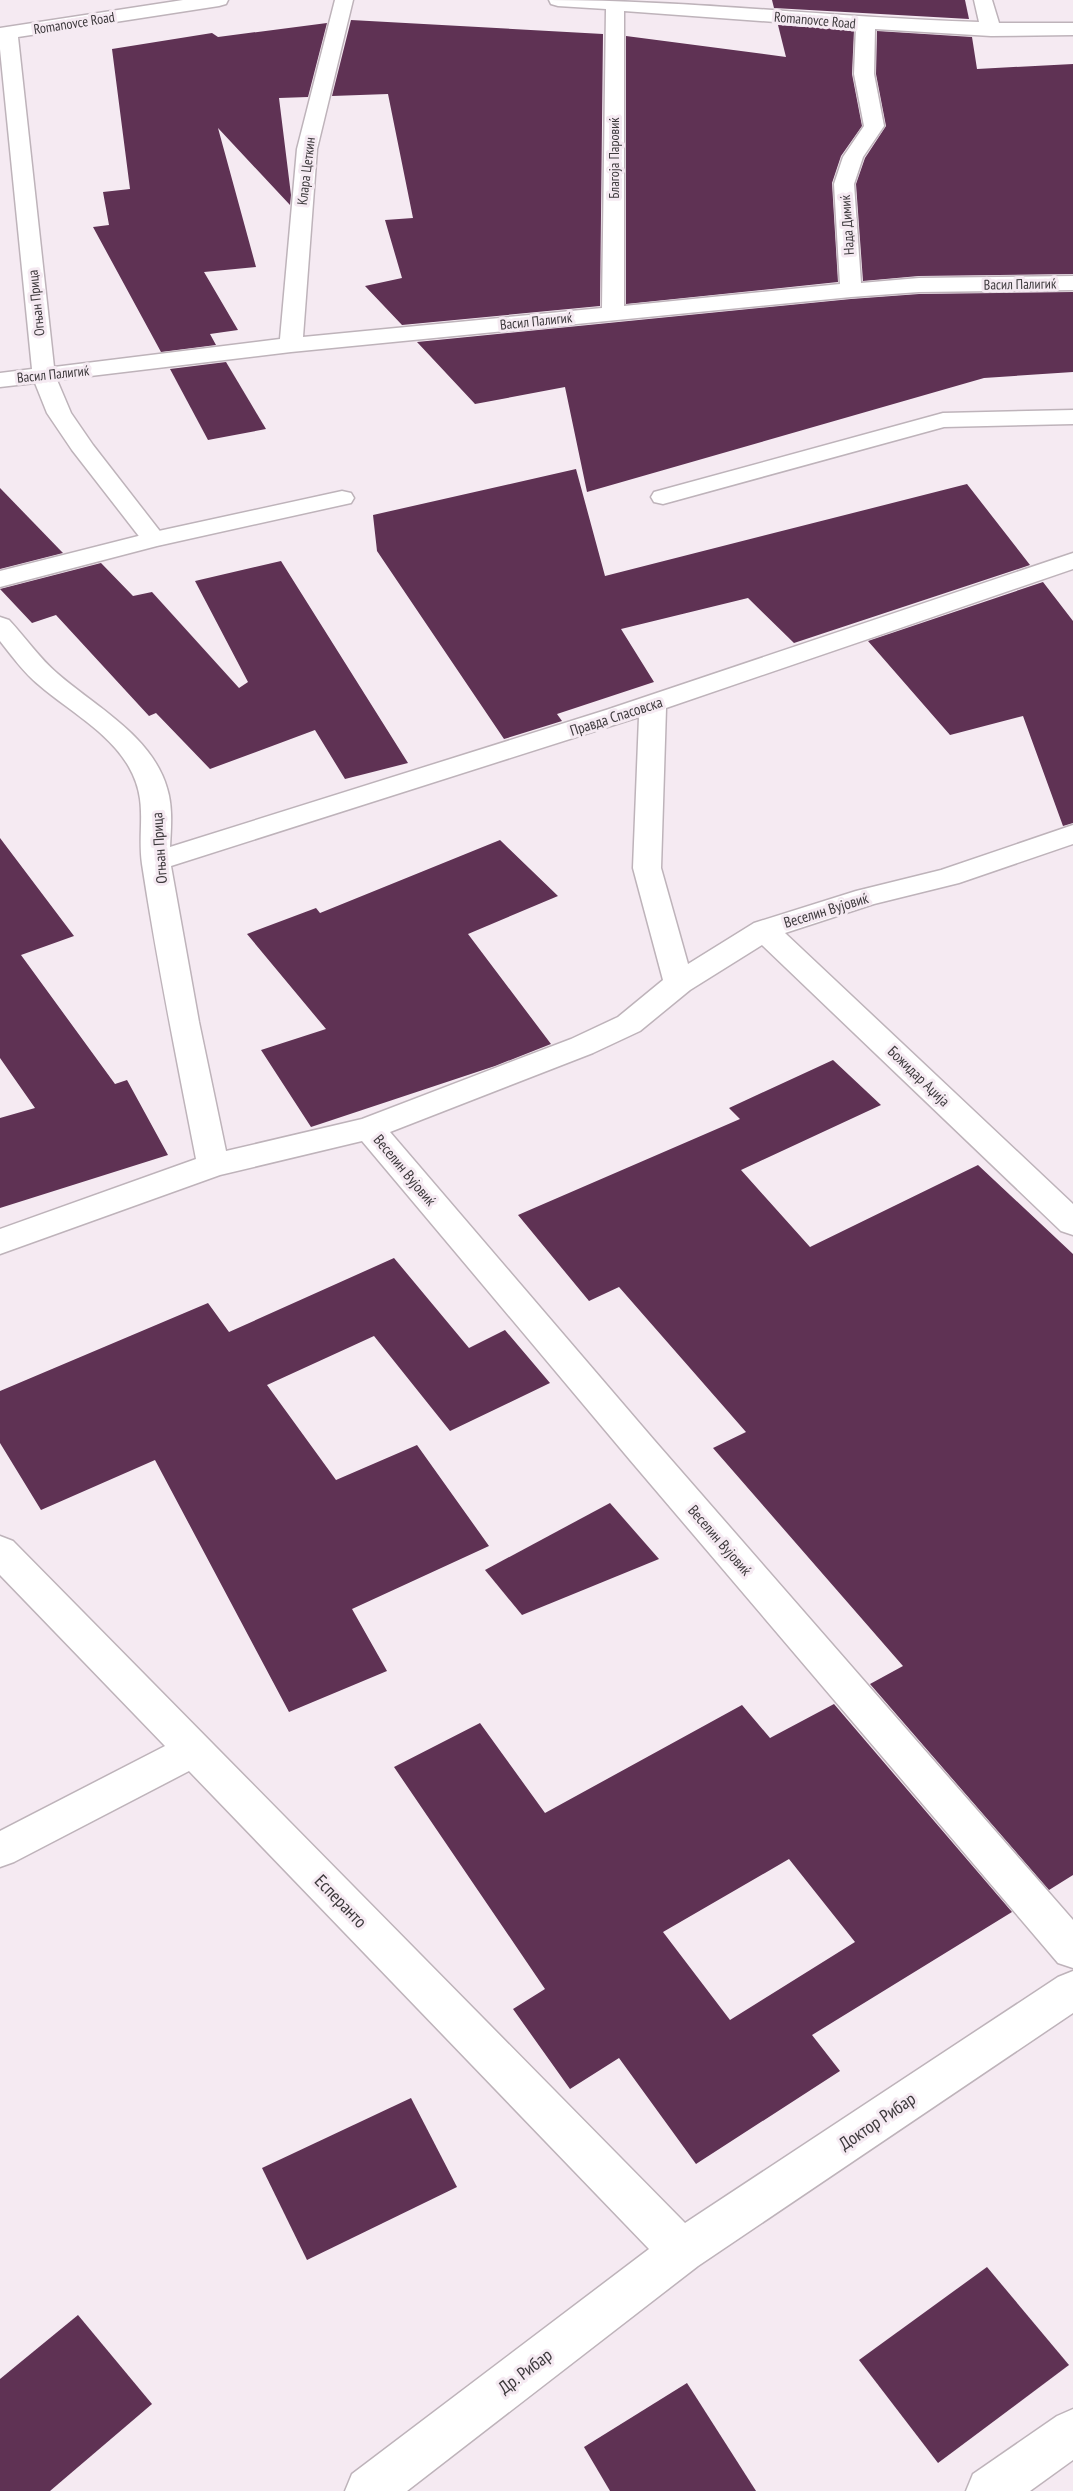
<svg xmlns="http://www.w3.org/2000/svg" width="1073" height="2491" font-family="'PT Sans Narrow',sans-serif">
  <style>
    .building { fill: #5f3254; fill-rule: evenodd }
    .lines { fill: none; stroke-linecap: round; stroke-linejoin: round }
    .service-casing { stroke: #beb3ba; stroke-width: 3 }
    .minor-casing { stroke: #beb3ba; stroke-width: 3 }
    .service { fill: #fff; fill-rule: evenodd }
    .minor { fill: #fff; fill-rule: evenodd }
    .labels { text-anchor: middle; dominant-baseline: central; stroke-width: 6; stroke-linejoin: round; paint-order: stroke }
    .far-street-label { font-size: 14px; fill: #3d393c; stroke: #f5eaf2 }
    .street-label { font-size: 15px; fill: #3d393c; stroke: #f5eaf2 }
    .near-street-label { font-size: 18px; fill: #3d393c; stroke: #f5eaf2 }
  </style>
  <rect width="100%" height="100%" fill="#f5eaf2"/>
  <!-- building -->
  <g class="building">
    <polygon points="772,0 965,0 969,19 774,8"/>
    <polygon points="351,20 603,34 600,306 402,325 365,286 402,278 385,220 413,218 388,94 332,96"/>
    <polygon points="327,23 308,97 279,98 291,195 290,205 218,128 256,267 204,272 238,330 210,334 216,345 161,352 93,227 109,225 103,192 130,189 112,49 212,33 218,37"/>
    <polygon points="778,25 854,30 852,74 862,126 841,156 832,183 838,282 626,304 626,36 786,57"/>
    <polygon points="877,31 972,37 977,69 1073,64 1073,274 919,276 863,281 856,184 865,158 886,126 876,74"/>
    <polygon points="1073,292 1073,372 984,378 587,492 565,387 475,404 417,342 851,299 919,294"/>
    <polygon points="226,362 266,429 208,440 170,369"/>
    <polygon points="576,469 605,576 967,484 1030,565 794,643 748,598 621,629 654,682 557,714 562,721 504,739 377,551 373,515"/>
    <polygon points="0,488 63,553 0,569"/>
    <polygon points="281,561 408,763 345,779 315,730 210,769 156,713 149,716 56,615 32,623 0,589 101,563 133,596 152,592 239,688 248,682 195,581"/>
    <polygon points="1043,582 1073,621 1073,823 1063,826 1023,716 950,735 868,641"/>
    <polygon points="0,838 74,936 21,955 115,1084 127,1080 168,1155 0,1208 0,1118 35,1108 0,1058"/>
    <polygon points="500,840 558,896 468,934 551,1044 495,1066 311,1127 261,1050 326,1029 247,934 316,908 320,913"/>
    <polygon points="833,1060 881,1105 741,1170 810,1247 978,1165 1073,1254 1073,1875 1049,1890 870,1684 903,1666 713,1448 746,1432 619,1287 589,1301 518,1215 740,1119 729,1108"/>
    <polygon points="394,1258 469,1348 505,1330 550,1383 450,1431 374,1336 267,1385 336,1480 417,1445 489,1546 352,1609 387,1671 289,1712 155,1460 41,1510 0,1443 0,1391 208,1303 229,1332"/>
    <polygon points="610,1503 659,1559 522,1615 485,1570"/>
    <path d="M834,1704L1012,1912L812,2035L840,2071L696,2164L619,2058L570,2089L513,2009L545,1989L394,1767L480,1723L545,1813L742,1705L770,1738ZM789,1859L855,1942L730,2020L663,1932Z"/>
    <polygon points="411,2098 457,2187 307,2260 262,2168"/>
    <polygon points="987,2267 1069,2365 938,2463 859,2360"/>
    <polygon points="78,2315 152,2404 50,2491 0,2491 0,2379"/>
    <polygon points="687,2383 756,2491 610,2491 584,2447"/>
  </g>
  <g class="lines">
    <defs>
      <polygon id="service" points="342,491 351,493 354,498 351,503 157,546 0,587 0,571 154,532"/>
      <g id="minor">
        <path d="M183,0H228L226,4L219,6L18,37L54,367L280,339L297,149L335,0H353L317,149L303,337L602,308L606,9L558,6L551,4L549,0C692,0 836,18 979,22L974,0H992L999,23H1073V35L991,36L875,29L874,74L884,126L863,157L854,184L861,283L919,278L1073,276V290L919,292L851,297L291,352L57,380L71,413L93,445L166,539L163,544L154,546L145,544L72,450L47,413L35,383L0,387V373L32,369L0,49V28ZM624,11L856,28L854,74L864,126L843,157L834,184L840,284L624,306Z"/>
        <polygon points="1073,410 1073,424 944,427 663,504 654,502 651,497 654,492 943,413"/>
        <path d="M1073,553V569L666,708L661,868L688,964L754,923L856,891L941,870L1073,825V844L959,883L874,904L785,933L1073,1204V1235L1061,1231L762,945L690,990L640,1031L593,1053L390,1132L654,1440L1073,1920V1968L1058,1963L630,1460L362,1141L220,1175L0,1254V1229L196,1159C177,1061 157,963 142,864C137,828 149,802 129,767C109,732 69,711 39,685C24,673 12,656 0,641V617L9,620C25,637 40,659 58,674C96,707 152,736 167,788C173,807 171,828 170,847L606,710ZM639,717L633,868L663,980L618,1017L571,1039L362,1119L226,1151L199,1022L171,866Z"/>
        <polygon points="0,1536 13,1541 685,2223 1058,1977 1073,1971 1073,2013 698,2266 407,2491 345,2491 352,2474 649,2249 189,1771 14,1862 0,1867 0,1831 165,1746 0,1575"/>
        <polygon points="1073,2409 1073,2460 1030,2491 966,2491 973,2474 1057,2416"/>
      </g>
    </defs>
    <!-- service casing -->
    <use href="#service" class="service-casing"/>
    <!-- minor casing -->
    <use href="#minor" class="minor-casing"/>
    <!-- service -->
    <use href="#service" class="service"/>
    <!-- minor -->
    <use href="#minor" class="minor"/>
  </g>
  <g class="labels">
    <!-- far-street labels -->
    <g class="far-street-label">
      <text transform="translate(815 20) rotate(5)">Romanovce Road</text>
      <text transform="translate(74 23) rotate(-9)">Romanovce Road</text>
      <text transform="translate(614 158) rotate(-90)">Благоја Паровиќ</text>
      <text transform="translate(306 171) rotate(-83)">Клара Цеткин</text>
      <text transform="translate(847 225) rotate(-94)">Нада Димиќ</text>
      <text transform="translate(1020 284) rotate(-1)">Васил Палигиќ</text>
      <text transform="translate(36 303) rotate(-96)">Огњан Прица</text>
      <text transform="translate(536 321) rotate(-6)">Васил Палигиќ</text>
      <text transform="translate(53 374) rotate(-6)">Васил Палигиќ</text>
    </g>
    <!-- street labels -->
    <g class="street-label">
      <text transform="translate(616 716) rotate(-18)">Правда Спасовска</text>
      <text transform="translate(159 848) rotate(-94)">Огњан Прица</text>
      <text transform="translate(826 910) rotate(-17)">Веселин Вујовиќ</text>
      <text transform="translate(919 1076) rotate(44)">Божидар Аџија</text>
      <text transform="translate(405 1170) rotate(50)">Веселин Вујовиќ</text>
      <text transform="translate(720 1540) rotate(49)">Веселин Вујовиќ</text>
    </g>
    <!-- near-street labels -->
    <g class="near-street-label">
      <text transform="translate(341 1901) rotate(46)">Есперанто</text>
      <text transform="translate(877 2121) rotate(-34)">Доктор Рибар</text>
      <text transform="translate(525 2371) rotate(-37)">Др. Рибар</text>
    </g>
  </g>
</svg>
